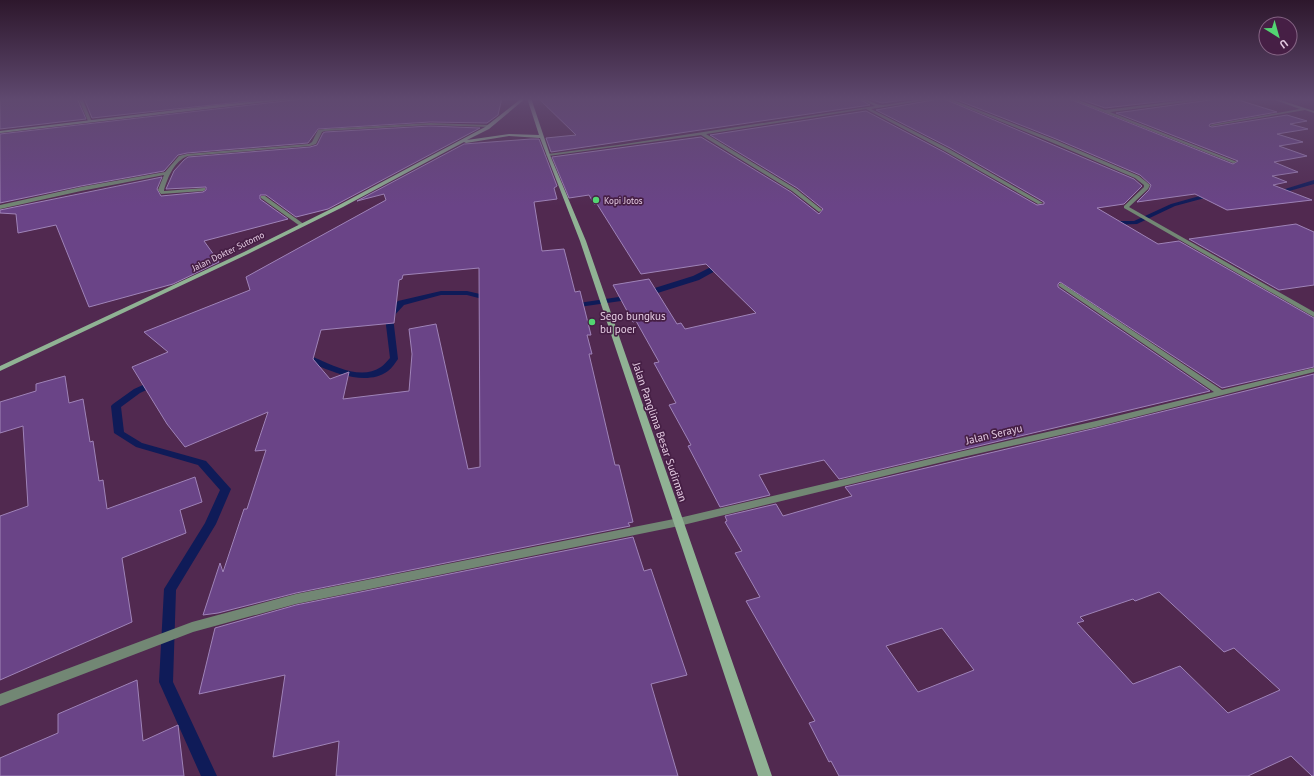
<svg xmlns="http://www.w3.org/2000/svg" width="1314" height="776" font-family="'PT Sans',sans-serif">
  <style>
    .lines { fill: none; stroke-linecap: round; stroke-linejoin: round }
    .stream { fill: #0f1b58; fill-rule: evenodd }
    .building { fill: #6a4487; stroke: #9f83b8; fill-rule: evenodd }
    .minor { fill: #728774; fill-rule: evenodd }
    .secondary { fill: #90b294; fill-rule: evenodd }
    .poi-dot { fill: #53d672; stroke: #461f45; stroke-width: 1.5 }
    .labels { text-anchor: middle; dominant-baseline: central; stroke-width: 3.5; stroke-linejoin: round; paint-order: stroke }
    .far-poi-label { font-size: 9px; fill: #e4cbe2; stroke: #461f45; text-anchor: start }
    .far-street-label { font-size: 9px; fill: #e4cbe2; stroke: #461f45 }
    .poi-label { font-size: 11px; fill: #e4cbe2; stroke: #461f45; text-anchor: start }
    .street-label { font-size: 11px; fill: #e4cbe2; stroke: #461f45 }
  </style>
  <rect width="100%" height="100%" fill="#512950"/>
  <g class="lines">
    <!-- stream -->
    <g class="stream">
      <polygon points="1314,180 1314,184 1275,195 1272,193"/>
      <polygon points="1214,192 1217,194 1216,195 1175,206 1137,224 1110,225 1107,223 1110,221 1134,221 1171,204"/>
      <polygon points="719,263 725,263 726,265 699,280 648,296 645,296 641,294 642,292 693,276"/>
      <path d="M441,291H467L493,297L494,299L490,301L467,295H441L404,305L393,317L398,359C395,363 392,368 388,371C369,385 340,375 321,367C314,364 304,361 299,356L300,354C306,353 312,357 318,359C336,367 362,380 381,367C384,365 387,361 390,358L385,317L386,315L398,301Z"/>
      <polygon points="632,295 635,295 635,299 572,308 568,306 572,304"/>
      <polygon points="154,380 157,381 158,383 157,385 140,393 121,407 124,432 142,443 206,461 231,489 216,524 176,590 173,682 217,776 201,776 159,682 164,589 205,523 220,490 198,465 136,447 114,433 111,406 113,404 134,389"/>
    </g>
  </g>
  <!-- building -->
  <g class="building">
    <polygon points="0,98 77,98 86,119 0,129"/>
    <polygon points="84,98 157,98 157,100 179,98 277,98 92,118"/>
    <polygon points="303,98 502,98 498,115 487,123 430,122 318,129 308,143 187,153 178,155 164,171 81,186 0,203 0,134 302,99"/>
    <polygon points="538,98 857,98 870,105 551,152 546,138 576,135"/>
    <polygon points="866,98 919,98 882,103"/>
    <polygon points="936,98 942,98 1134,179 1142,186 1124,204 1097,208 1158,244 1179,241 1314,318 1314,367 1222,388 1060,282 1058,284 1058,287 1210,391 839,479 824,460 759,475 770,495 720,507 688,446 691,445 669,405 676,403 654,363 659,362 636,321 633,322 613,285 649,279 677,324 681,323 685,329 756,313 706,264 641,274 597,204 594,204 589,195 569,198 552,157 701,137 791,192 819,214 823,209 797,188 710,135 866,111 944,152 1037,205 1044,204 1044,202 950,148 876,110 933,100"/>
    <polygon points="952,98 1067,98 1233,164 1238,161 1116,113 1210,100 1213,98 1232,98 1277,112 1210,124 1209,126 1212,127 1287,115 1307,121 1290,124 1308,129 1277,134 1303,142 1279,146 1307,156 1274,162 1298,172 1272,176 1287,182 1273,185 1312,200 1227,210 1195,194 1137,202 1149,190 1151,185 1140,175 1056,139"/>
    <polygon points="1077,98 1192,98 1105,108"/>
    <polygon points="430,126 480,128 328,209 296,217 266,195 260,195 260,199 288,219 204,241 219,262 173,284 89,307 56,225 18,233 16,214 0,213 0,210 162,177 157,189 161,196 203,192 206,190 206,187 166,189 174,171 184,160 188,157 310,147 317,145 323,133 325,132"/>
    <path d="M531,139H539L557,186L554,188L557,199L534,202L542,251L564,249L575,292L580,291L591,335H587L592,354H589L615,465H619L633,522L628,523L630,526L296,593L218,613L203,615L220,563L223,572L244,509H247L266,450L255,451L268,412L185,447L167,424L132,367L168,352L144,332L250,290L246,277L386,200L384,194L357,201L464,144ZM479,268L480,467L468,469L436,324L409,329L412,354L409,391L343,399L349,372L330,379L313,359L321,330L394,323L399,280L402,279L403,275Z"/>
    <polygon points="1296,224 1314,232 1314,285 1279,290 1189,239"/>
    <path d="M1314,374V776H1312L1291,756L1248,776H839L831,761L829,762L809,723L815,721L746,601L760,597L735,553L742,551L725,522L727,521L725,516L776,504L783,516L852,496L845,487L1096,428ZM1159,592L1224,652L1234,648L1280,690L1228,713L1180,666L1133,684L1077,623L1084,621L1080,617L1133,599L1135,601ZM942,628L974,670L918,692L886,646Z"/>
    <polygon points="65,376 69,403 83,399 90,442 93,441 99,481 103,480 107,509 195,477 202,502 180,510 186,533 122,558 132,622 0,680 0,516 28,506 23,426 0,433 0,402 36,391 36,384"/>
    <polygon points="633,537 644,571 651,569 687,675 651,684 678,776 336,776 339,741 273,757 285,675 199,694 215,628 296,605"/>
    <polygon points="137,680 143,741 178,725 184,776 0,776 0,758 58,733 58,714"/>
  </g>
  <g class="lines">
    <!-- minor -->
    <g class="minor">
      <polygon points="78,98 82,98 92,122 88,121"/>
      <path d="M858,98C866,97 874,105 882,105C899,104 917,98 935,98L933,99L871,109L949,149L1043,203L1038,204L945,151L866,109L706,134L796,189L821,209L822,210L819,212L792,191L701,135L548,156L546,155L548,154L618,145L875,106Z"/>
      <polygon points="943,98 948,98 1055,140 1139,176 1150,185 1148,189 1129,207 1314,312 1314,317 1124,208 1124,206 1144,187 1144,185 1135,178 1051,142"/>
      <polygon points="1068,98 1073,98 1105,110 1202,98 1212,98 1210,99 1110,112 1237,162 1233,163"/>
      <polygon points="1269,98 1274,98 1314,111 1314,113 1305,110 1212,126 1210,125 1300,109"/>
      <path d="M430,123L489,125L491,126L489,127L430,125L325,131L322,132L316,144L310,146L188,156C174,161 168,177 164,190V191L205,188V190L203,191L161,194L158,190L164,175L81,191L0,209V205L81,187L165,172L179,156L187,154L309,144L312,142L318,130L325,129Z"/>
      <polygon points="261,196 265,196 305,225 300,226 261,198"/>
      <polygon points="1061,283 1222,390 1314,368 1314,372 1096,427 963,457 679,526 296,604 193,632 0,706 0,694 192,622 296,594 679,518 963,451 1096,421 1214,392 1059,286 1059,284"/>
    </g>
    <!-- secondary -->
    <g class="secondary">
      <polygon points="290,98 302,98 0,133 0,131 217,105"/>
      <polygon points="522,98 526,98 489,129 467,140 509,134 539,135 527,98 531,98 550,155 586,241 772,776 758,776 580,241 540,138 509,136 466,143 464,142 343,207 248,254 0,371 0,366 244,252 339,205 485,127"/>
    </g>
  </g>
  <!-- sky -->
  <linearGradient id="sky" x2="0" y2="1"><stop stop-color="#2d172c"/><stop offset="0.48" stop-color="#5f496f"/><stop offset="1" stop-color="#5f496f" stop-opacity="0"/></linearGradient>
  <rect width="1314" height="206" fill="url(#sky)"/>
  <!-- markers -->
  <g class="poi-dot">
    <circle cx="596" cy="200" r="4"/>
    <circle cx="592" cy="322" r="4"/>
  </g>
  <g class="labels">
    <!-- far-poi labels -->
    <g class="far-poi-label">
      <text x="604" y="200">Kopi Jotos</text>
    </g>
    <!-- far-street labels -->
    <g class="far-street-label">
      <text transform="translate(228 251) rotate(-26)">Jalan Dokter Sutomo</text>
    </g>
    <!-- poi labels -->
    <g class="poi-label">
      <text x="600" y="316">Sego bungkus<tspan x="600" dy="13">bu poer</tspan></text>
    </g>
    <!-- street labels -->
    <g class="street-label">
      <text transform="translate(660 432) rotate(71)">Jalan Panglima Besar Sudirman</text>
      <text transform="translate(994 434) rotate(-13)">Jalan Serayu</text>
    </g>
  </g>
  <!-- north arrow -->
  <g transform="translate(1278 36) rotate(143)"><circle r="19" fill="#461f45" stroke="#856484"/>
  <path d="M0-3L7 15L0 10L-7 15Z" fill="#53d672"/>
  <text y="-6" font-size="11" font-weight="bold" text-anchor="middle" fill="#e4cbe2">U</text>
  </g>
</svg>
